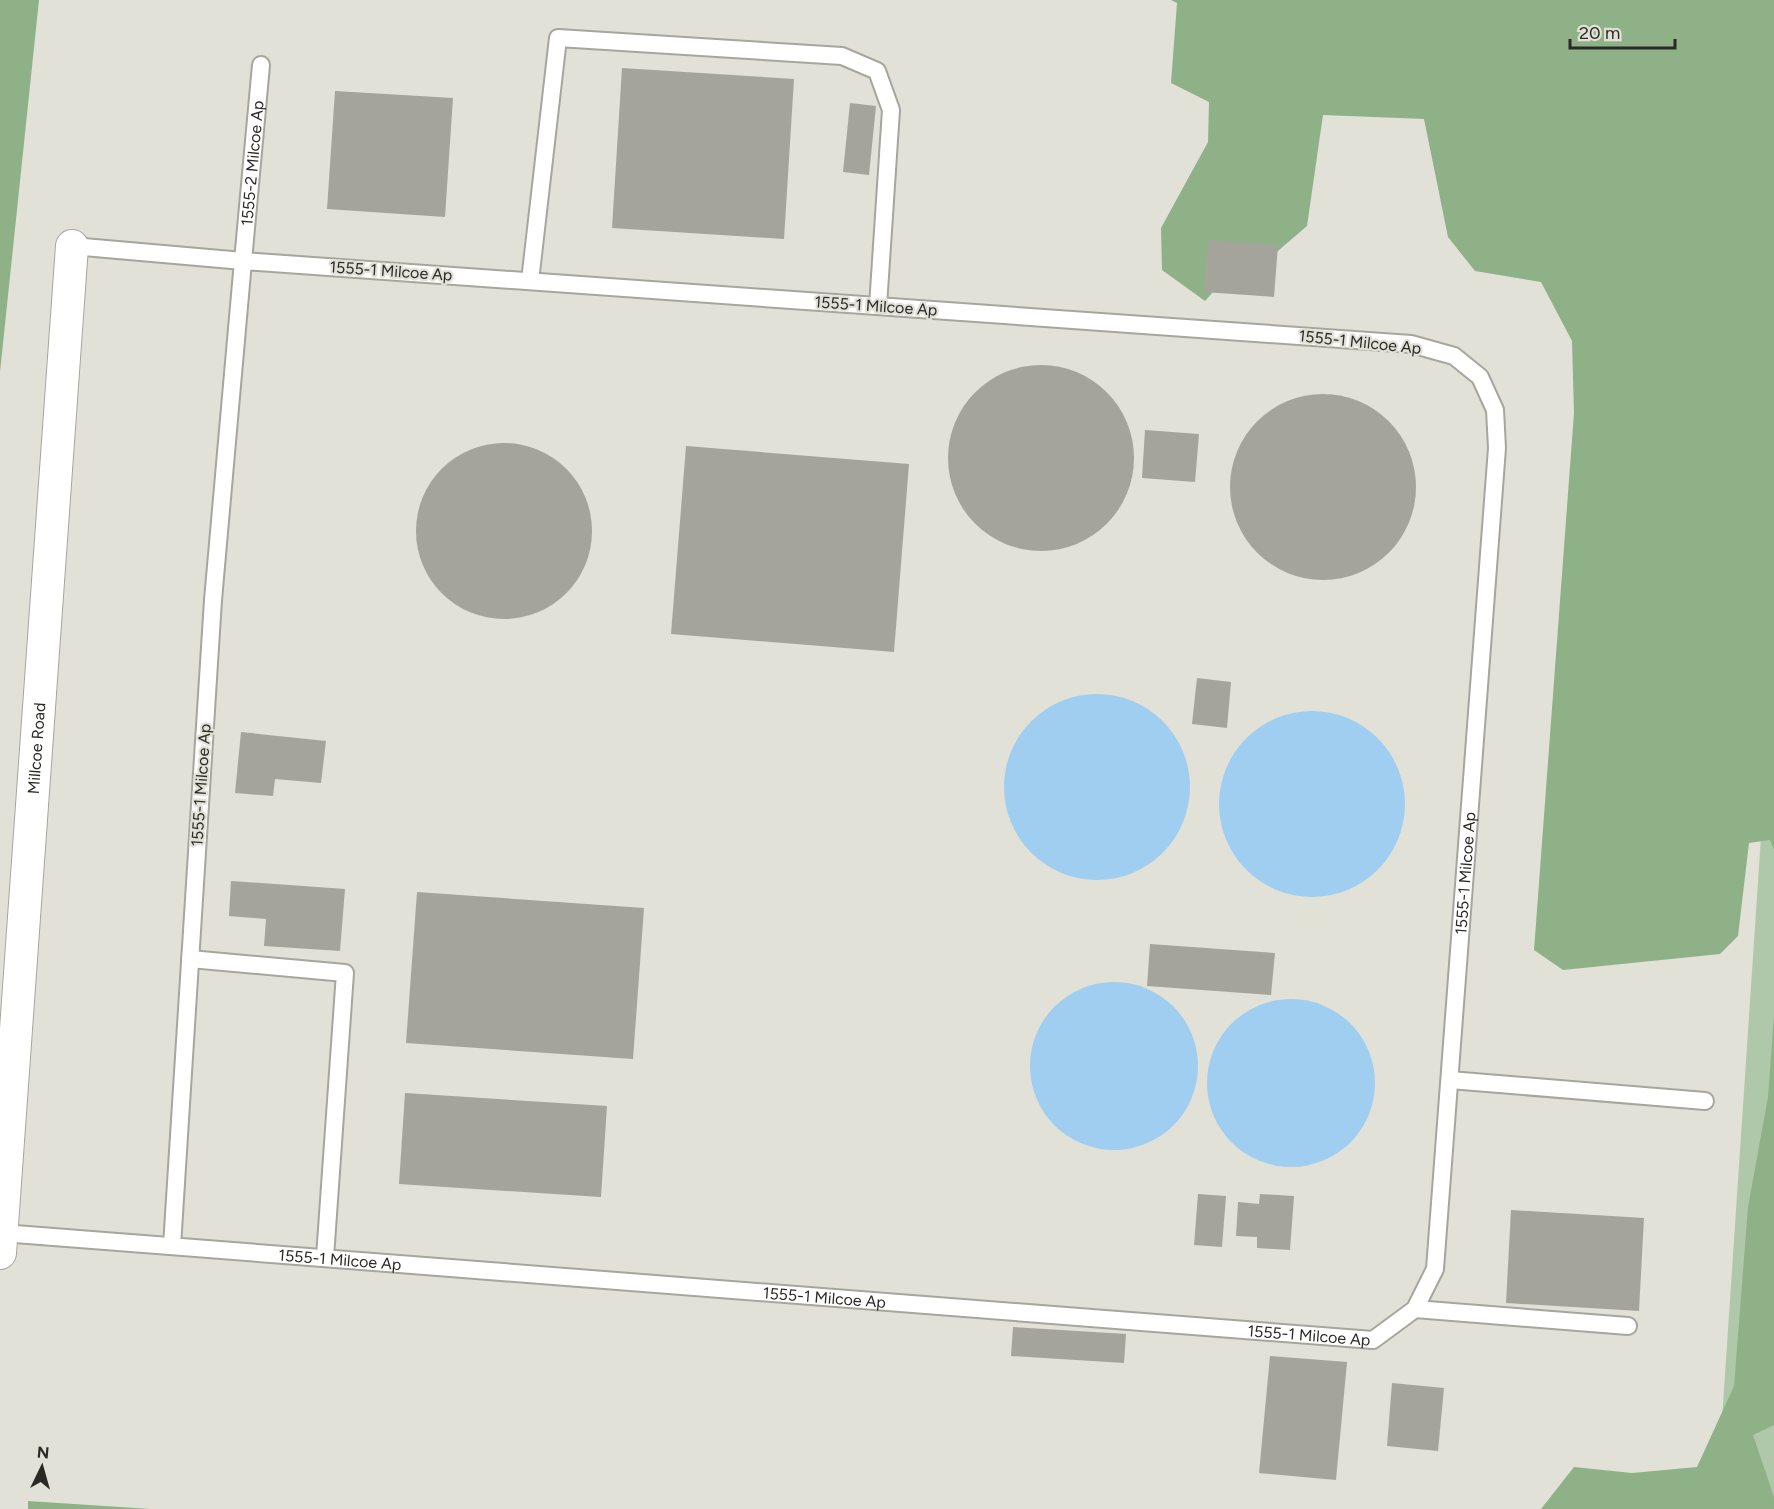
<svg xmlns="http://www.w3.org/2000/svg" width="1774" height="1509" font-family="Figtree,sans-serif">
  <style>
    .green { fill: #b0c8aa }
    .forest { fill: #8fb188 }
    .water { fill: #9fcef1 }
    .building { fill: #a5a49a }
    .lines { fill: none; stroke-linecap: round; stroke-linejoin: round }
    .lane-casing { stroke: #a7a69c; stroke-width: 20 }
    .street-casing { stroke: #a7a69c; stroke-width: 34 }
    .lane { stroke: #fff; stroke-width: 16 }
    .street { stroke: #fff; stroke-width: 32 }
    .labels { text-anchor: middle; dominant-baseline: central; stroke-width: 4.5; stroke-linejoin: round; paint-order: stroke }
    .street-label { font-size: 16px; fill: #2a2925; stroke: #e2e1d7 }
  </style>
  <rect width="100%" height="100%" fill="#e2e1d7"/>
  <!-- green -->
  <polygon class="green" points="1774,643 1774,1509 1716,1509"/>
  <!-- forest -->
  <g class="forest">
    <polygon points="0,0 39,0 0,372"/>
    <polygon points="1171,0 1774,0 1774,850 1770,840 1749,843 1738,936 1720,954 1563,970 1534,950 1574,413 1572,341 1541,282 1475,271 1448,237 1424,119 1323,115 1307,226 1265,262 1233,269 1205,301 1162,270 1161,228 1208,142 1209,102 1171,83 1177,3"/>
    <polygon points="1774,1015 1774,1425 1753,1435 1774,1497 1774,1509 1541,1509 1574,1467 1632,1473 1697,1467 1734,1386 1748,1207 1768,1097"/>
    <polygon points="28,1501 151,1509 28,1509"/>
  </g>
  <!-- water -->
  <g class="water">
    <circle cx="1097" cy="787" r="93"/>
    <circle cx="1312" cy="804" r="93"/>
    <circle cx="1114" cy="1066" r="84"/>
    <circle cx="1291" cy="1083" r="84"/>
  </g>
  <!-- building -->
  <g class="building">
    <polygon points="622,68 794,79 784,239 612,228"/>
    <polygon points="335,91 453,98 445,217 327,209"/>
    <polygon points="850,103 876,106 869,175 843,172"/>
    <polygon points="1208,240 1278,245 1274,297 1204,292"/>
    <circle cx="1041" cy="458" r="93"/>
    <circle cx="1323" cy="487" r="93"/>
    <polygon points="1145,430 1199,434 1195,482 1142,478"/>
    <circle cx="504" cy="531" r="88"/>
    <polygon points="686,446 909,464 894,652 671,634"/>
    <polygon points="1197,678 1231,682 1227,728 1192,724"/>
    <polygon points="241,732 326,741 321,783 275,779 273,796 235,793"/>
    <polygon points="231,881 345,889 340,951 264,946 266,919 229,916"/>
    <polygon points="417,892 644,908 633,1059 406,1043"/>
    <polygon points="1150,944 1275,953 1271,995 1147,986"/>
    <polygon points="405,1093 607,1106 601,1197 399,1184"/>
    <polygon points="1198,1194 1226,1196 1222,1247 1194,1245"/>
    <polygon points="1260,1194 1294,1196 1290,1250 1257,1248 1257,1237 1236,1236 1238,1202 1259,1204"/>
    <polygon points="1511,1210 1644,1218 1639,1311 1506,1303"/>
    <polygon points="1013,1327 1126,1334 1124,1363 1011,1356"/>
    <polygon points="1270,1356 1347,1362 1336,1480 1259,1473"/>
    <polygon points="1392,1383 1444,1388 1438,1451 1387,1446"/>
  </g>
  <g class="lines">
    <defs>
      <g id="lane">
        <path id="s1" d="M72,246L243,261L261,65"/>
        <polyline points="530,281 558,38 842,56 877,71 891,110 878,306"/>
        <polyline points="190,959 345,973 325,1257"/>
        <polyline points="1450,1080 1705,1101"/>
        <path id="s2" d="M2,1233L1373,1340L1415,1309L1435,1269L1497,448L1495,410L1480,377L1454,356L1411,344L243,261L213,600L172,1246"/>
        <polyline points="1415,1309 1628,1326"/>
      </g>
      <g id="street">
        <path id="s3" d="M0,1253L72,246"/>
      </g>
    </defs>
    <!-- lane casing -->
    <use href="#lane" class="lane-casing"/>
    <!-- street casing -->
    <use href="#street" class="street-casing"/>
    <!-- lane -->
    <use href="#lane" class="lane"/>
    <!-- street -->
    <use href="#street" class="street"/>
  </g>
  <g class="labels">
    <!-- street labels -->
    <g class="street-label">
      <text stroke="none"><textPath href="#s1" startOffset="270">1555-2 Milcoe Ap</textPath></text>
      <text transform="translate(391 271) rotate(4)">1555-1 Milcoe Ap</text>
      <text transform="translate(876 306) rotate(4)">1555-1 Milcoe Ap</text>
      <text transform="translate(1360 342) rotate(6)">1555-1 Milcoe Ap</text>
      <text stroke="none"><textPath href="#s3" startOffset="506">Millcoe Road</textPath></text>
      <text transform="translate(201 785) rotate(-86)">1555-1 Milcoe Ap</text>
      <text stroke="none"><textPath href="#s2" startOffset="1869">1555-1 Milcoe Ap</textPath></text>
      <text stroke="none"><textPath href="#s2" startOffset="339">1555-1 Milcoe Ap</textPath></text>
      <text stroke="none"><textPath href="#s2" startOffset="825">1555-1 Milcoe Ap</textPath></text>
      <text stroke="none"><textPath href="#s2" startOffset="1311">1555-1 Milcoe Ap</textPath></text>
    </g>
  </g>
  <!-- north arrow -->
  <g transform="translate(42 1467) rotate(5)" stroke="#e2e1d7" stroke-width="4.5" paint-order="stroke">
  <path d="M0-4.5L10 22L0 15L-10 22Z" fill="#2a2925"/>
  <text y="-9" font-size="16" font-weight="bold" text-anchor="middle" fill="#2a2925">N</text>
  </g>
  <!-- scale -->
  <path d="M1570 39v9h105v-9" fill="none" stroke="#2a2925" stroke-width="3"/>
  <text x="1579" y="39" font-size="18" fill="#2a2925" stroke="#e2e1d7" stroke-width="4.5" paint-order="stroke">20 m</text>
</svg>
